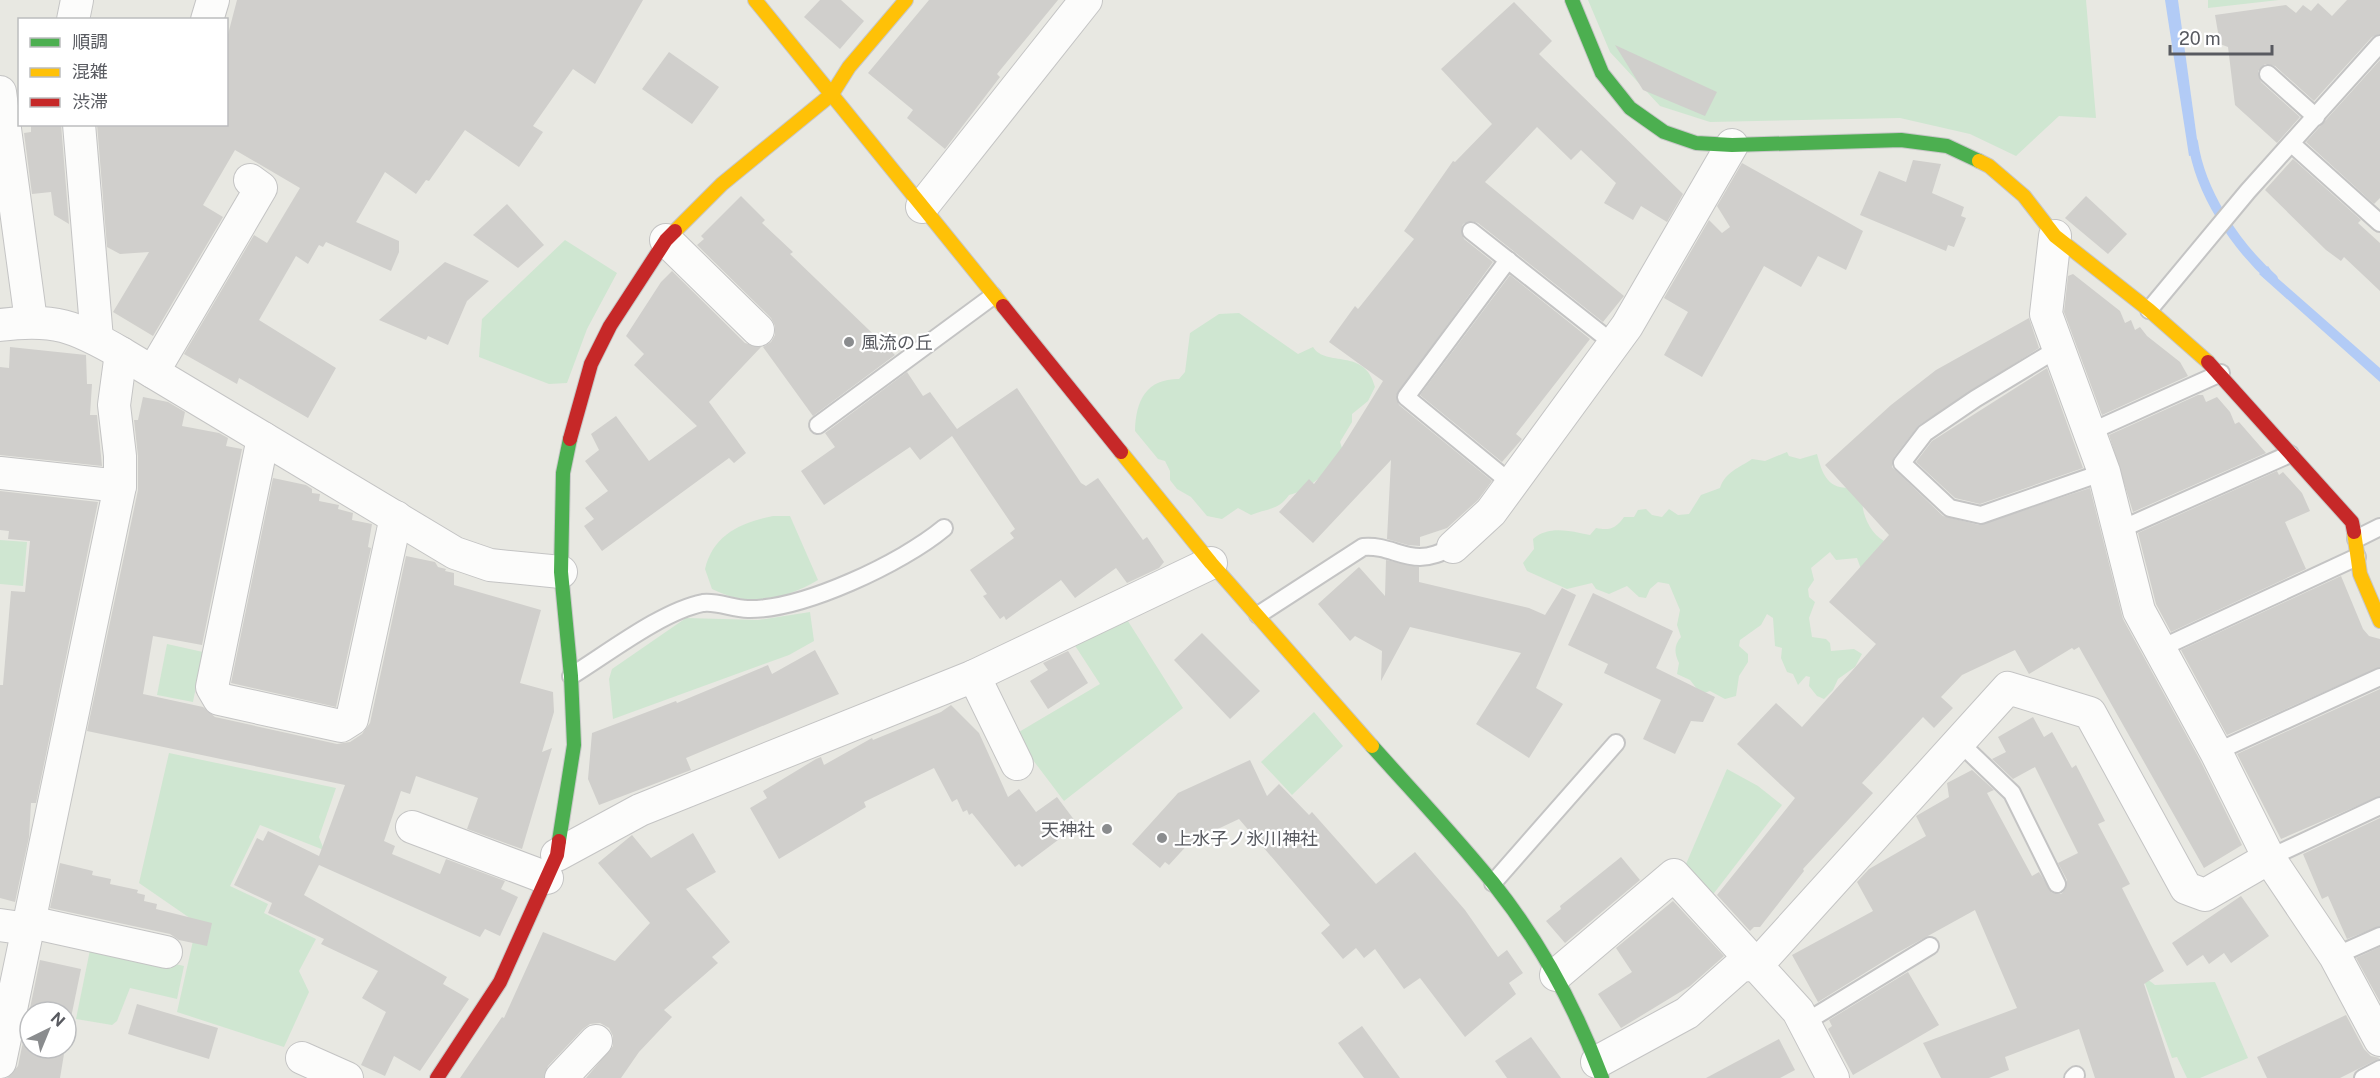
<svg xmlns="http://www.w3.org/2000/svg" width="2380" height="1078" font-family="'Public Sans','Noto Sans JP',sans-serif">
  <style>
    .green { fill: #cfe6d1 }
    .water { fill: #b2cbf6 }
    .lines { fill: none; stroke-linecap: round; stroke-linejoin: round }
    .stream { stroke: #b2cbf6; stroke-width: 10 }
    .building { fill: #d0cfcc }
    .lane-casing { stroke: #c4c4c4; stroke-width: 20 }
    .street-casing { stroke: #c4c4c4; stroke-width: 34 }
    .fast-casing { stroke: #c7c7c7; stroke-width: 16 }
    .slow-casing { stroke: #c7c7c7; stroke-width: 16 }
    .jam-casing { stroke: #c7c7c7; stroke-width: 16 }
    .lane { stroke: #fcfcfb; stroke-width: 16 }
    .street { stroke: #fcfcfb; stroke-width: 32 }
    .fast { stroke: #4caf50; stroke-width: 14 }
    .slow { stroke: #ffc107; stroke-width: 14 }
    .jam { stroke: #c62828; stroke-width: 14 }
    .poi-dot { fill: #8a8c8e; stroke: #fff; stroke-width: 2 }
    .labels { text-anchor: middle; dominant-baseline: central; stroke-width: 4.5; stroke-linejoin: round; paint-order: stroke }
    .poi-label { font-size: 18px; fill: #585a60; stroke: #fff; text-anchor: start }
  </style>
  <rect width="100%" height="100%" fill="#e8e8e2"/>
  <!-- green -->
  <g class="green">
    <polygon points="1588,0 2086,0 2096,118 2059,116 2016,156 1970,134 1900,118 1710,122 1660,106 1610,52"/>
    <polygon points="2208,0 2279,0 2208,8"/>
    <polygon points="565,240 617,273 587,329 567,383 549,384 479,357 482,319"/>
    <path d="M1239,313L1298,354L1313,347C1326,368 1365,347 1375,387L1368,401L1352,414V422L1340,442L1343,451C1327,470 1313,489 1289,495C1279,510 1266,509 1251,515L1238,508L1222,519L1207,516L1191,497L1177,489L1170,480V471L1165,461L1158,459L1135,431C1136,400 1146,379 1179,379L1185,372L1190,333L1219,314Z"/>
    <path d="M1787,452L1789,456L1800,459L1817,454C1822,472 1826,489 1851,488L1862,499C1862,515 1870,533 1884,541L1861,569L1857,558L1836,560L1830,552L1811,568L1814,580L1808,589L1809,597L1815,602L1809,618L1812,637L1826,639L1830,643L1831,651L1854,649L1862,654L1855,667L1838,679L1833,690L1824,699L1817,696L1809,686L1810,677L1806,676L1798,685L1793,674L1787,672L1781,658L1782,648L1775,646L1773,618L1767,614L1761,625L1740,640L1739,646L1748,654V662L1739,676L1736,696L1725,699L1710,691L1701,694L1690,680L1677,674L1679,663C1674,653 1674,645 1681,637L1677,625L1680,610L1669,584L1658,582L1650,589L1646,598L1639,597L1627,586L1609,594L1596,589L1592,583L1567,589L1527,571L1523,563L1534,549L1533,539C1549,525 1570,531 1590,535L1596,528C1610,531 1616,528 1624,517H1634L1638,510L1646,509L1652,515L1662,517L1669,509L1678,515L1689,514L1701,495L1720,488C1725,472 1739,468 1752,459L1765,461Z"/>
    <path d="M773,516H790L818,580C783,600 750,608 712,589L705,569C713,535 740,523 773,516Z"/>
    <polygon points="0,540 27,542 23,586 0,584"/>
    <polygon points="810,612 814,641 789,655 613,719 609,679 612,669 686,618 758,620"/>
    <polygon points="1126,618 1183,708 1064,801 1014,735 1100,684 1072,641"/>
    <polygon points="167,644 203,652 193,702 157,695"/>
    <polygon points="1314,712 1343,746 1292,795 1261,762"/>
    <polygon points="169,753 336,788 319,837 324,850 260,825 230,886 268,904 264,913 316,939 299,971 309,992 284,1047 177,1012 197,923 139,883"/>
    <polygon points="1727,769 1758,786 1782,805 1711,897 1683,871"/>
    <polygon points="91,945 184,966 177,999 130,988 117,1021 112,1025 76,1019"/>
    <polygon points="2142,975 2155,985 2215,982 2248,1058 2200,1078 2187,1078 2177,1057 2172,1058"/>
  </g>
  <!-- water -->
  <g class="water">
    <polygon points="2165,0 2178,0 2199,154 2189,156"/>
    <polygon points="2268,266 2274,275 2380,368 2380,382 2259,274"/>
  </g>
  <g class="lines">
    <!-- stream -->
    <path class="stream" d="M2193,142C2200,192 2235,245 2273,279"/>
  </g>
  <!-- building -->
  <g class="building">
    <polygon points="237,0 643,0 595,84 573,69 533,126 543,132 519,167 465,130 429,181 426,180 416,194 385,172 356,222 399,241 399,252 391,271 326,242 323,247 319,245 308,264 296,256 259,320 336,368 308,418 239,378 237,384 184,354 254,235 267,243 300,188 235,150 203,205 223,217 153,336 113,312 149,252 120,254 107,247 97,124 226,124 226,42"/>
    <polygon points="820,0 841,0 864,21 840,49 804,17"/>
    <polygon points="929,0 1058,0 997,74 1000,77 945,149 907,118 913,110 868,73"/>
    <polygon points="2347,0 2380,0 2380,34 2372,37 2314,101 2275,66 2265,64 2258,71 2261,82 2300,117 2277,143 2235,105 2228,47 2220,44 2215,15 2286,5 2296,13 2303,5 2311,11 2318,3 2332,16"/>
    <polygon points="1514,2 1552,41 1539,54 1683,194 1667,222 1641,206 1633,220 1604,203 1616,183 1581,150 1571,160 1537,127 1485,182 1624,296 1603,322 1478,223 1472,221 1463,224 1461,230 1464,239 1493,262 1396,396 1399,405 1492,481 1478,500 1447,528 1420,537 1420,546 1408,545 1387,539 1391,460 1313,543 1279,512 1309,479 1314,484 1342,447 1383,381 1329,342 1355,306 1358,309 1414,239 1404,231 1453,161 1455,162 1492,124 1441,69"/>
    <polygon points="1615,45 1717,92 1705,116 1643,90"/>
    <polygon points="669,52 719,87 692,124 642,89"/>
    <polygon points="2380,60 2380,198 2374,204 2306,142"/>
    <polygon points="31,124 61,124 69,224 54,215 51,192 32,194 24,133 31,132"/>
    <polygon points="2293,159 2361,220 2358,223 2380,243 2380,291 2344,257 2341,261 2326,250 2265,190"/>
    <polygon points="1913,160 1941,164 1932,193 1964,207 1961,216 1966,218 1954,247 1948,245 1946,251 1860,215 1879,171 1906,182"/>
    <polygon points="1742,163 1863,231 1846,270 1818,256 1801,287 1764,266 1702,377 1664,355 1688,312 1664,298 1709,220 1722,233 1730,227 1717,206"/>
    <polygon points="741,196 765,220 762,223 793,252 790,254 895,355 813,416 763,347 771,342 775,335 775,326 771,318 697,245 704,239 701,236"/>
    <polygon points="2086,196 2127,234 2108,254 2065,218"/>
    <polygon points="507,204 544,245 518,268 473,235"/>
    <polygon points="445,262 489,281 467,301 448,345 428,336 426,340 379,320"/>
    <polygon points="672,271 745,343 761,347 709,402 746,453 734,463 729,458 602,551 584,526 594,519 585,508 608,491 585,461 599,450 591,434 616,416 649,461 697,426 634,365 644,354 626,336 661,282"/>
    <polygon points="2073,274 2120,311 2125,323 2131,320 2135,330 2140,327 2147,336 2180,362 2188,376 2102,415 2064,312 2068,276"/>
    <polygon points="1510,275 1590,339 1516,434 1522,439 1502,462 1420,395"/>
    <polygon points="2029,318 2039,348 1919,425 1894,457 1892,467 1943,516 1979,525 2090,488 2123,619 2200,760 2242,845 2204,868 2079,647 2074,650 2072,648 2029,674 2015,650 1962,675 1941,697 1953,708 1934,728 1923,717 1862,783 1873,793 1803,869 1804,871 1760,927 1754,927 1750,931 1717,895 1795,798 1737,744 1776,703 1802,727 1876,644 1829,602 1889,535 1825,465 1891,405 1936,370"/>
    <polygon points="10,347 86,355 87,384 92,384 90,415 97,415 102,466 0,455 0,367 9,368"/>
    <polygon points="2047,368 2083,468 1980,504 1955,498 1916,462 1932,441"/>
    <polygon points="907,372 923,396 930,392 957,429 1017,388 1081,483 1086,486 1098,478 1143,540 1147,537 1164,562 1159,568 1127,583 1116,568 1075,598 1061,580 1006,620 1004,616 1000,619 983,596 987,594 970,570 1014,538 1010,533 1015,529 952,436 920,460 910,447 824,505 801,471 835,447 825,433"/>
    <polygon points="2198,395 2203,395 2206,402 2217,397 2230,412 2235,424 2239,422 2266,453 2133,512 2109,435"/>
    <polygon points="143,397 168,402 185,412 182,426 219,433 228,438 226,446 242,449 202,645 153,636 143,694 203,707 215,717 337,744 350,742 362,734 370,723 406,556 435,562 438,567 446,569 445,571 454,573 454,585 541,610 520,683 553,692 554,712 542,752 552,748 522,849 467,829 478,798 416,776 410,794 401,791 384,841 395,846 392,854 440,874 446,859 505,881 501,889 518,897 500,936 485,929 480,937 319,865 304,895 447,977 443,984 469,999 420,1071 394,1056 385,1076 361,1065 386,1012 362,998 378,971 321,944 324,939 268,913 272,903 234,885 257,838 263,841 268,831 319,856 345,785 87,731 138,490 138,456 134,420 138,420"/>
    <polygon points="2277,471 2279,475 2283,472 2302,493 2310,511 2285,522 2306,569 2171,632 2156,604 2138,533"/>
    <polygon points="273,478 306,485 312,489 312,493 320,494 319,501 339,505 338,509 353,513 352,520 372,524 368,547 371,548 336,707 231,683"/>
    <polygon points="0,491 98,502 36,803 31,803 29,837 15,902 0,898 0,685 3,685 11,591 25,592 30,541 8,539 9,531 0,530"/>
    <polygon points="1386,560 1419,567 1419,582 1529,608 1545,615 1562,588 1576,595 1536,688 1563,704 1529,758 1476,724 1521,653 1410,627 1381,681 1382,651 1355,636 1350,641 1318,604 1359,567 1385,596"/>
    <polygon points="2341,576 2363,629 2369,636 2380,639 2380,667 2227,735 2181,650"/>
    <polygon points="1593,593 1673,631 1656,668 1715,697 1703,722 1691,721 1675,754 1643,739 1661,700 1604,673 1608,664 1568,645"/>
    <polygon points="1202,633 1260,691 1230,719 1174,660"/>
    <polygon points="815,650 839,694 686,758 691,770 599,805 588,779 592,733 676,701 677,703 768,665 772,674"/>
    <polygon points="1068,651 1088,683 1048,709 1030,681 1048,670 1043,663"/>
    <polygon points="2380,689 2380,796 2281,839 2237,754"/>
    <polygon points="951,705 979,733 1008,797 1019,789 1036,812 1057,797 1078,825 1022,867 1019,864 1015,867 972,813 969,815 967,810 963,812 957,799 952,802 934,768 864,802 866,807 779,859 750,808 767,798 763,791 816,759 821,757 824,765 872,738 873,740 941,712"/>
    <polygon points="2033,717 2044,737 2052,732 2072,768 2076,765 2105,821 2098,824 2130,884 2122,888 2164,971 2144,984 2175,1078 2095,1078 2079,1029 2005,1057 2009,1070 1989,1078 1941,1078 1923,1043 2017,1008 1975,910 1897,953 1818,1002 1792,955 1873,911 1857,882 1869,869 1926,836 1916,816 1949,797 1947,783 1972,770 1994,790 1987,793 2032,876 2039,872 2052,893 2061,894 2065,890 2067,880 2058,863 2078,853 2035,767 2013,779 1992,759 2006,752 1998,737"/>
    <polygon points="1250,760 1267,796 1279,784 1309,815 1312,812 1376,884 1415,852 1465,910 1498,957 1507,950 1523,973 1509,983 1516,994 1465,1037 1420,978 1404,989 1375,949 1364,958 1356,948 1343,959 1321,933 1330,925 1239,819 1190,842 1169,865 1165,862 1160,868 1132,844 1178,793"/>
    <polygon points="2380,818 2380,926 2347,939 2328,896 2322,899 2303,854"/>
    <polygon points="693,833 716,872 686,889 730,942 712,957 718,963 664,1010 672,1017 639,1052 621,1078 586,1078 613,1046 613,1036 609,1028 600,1023 590,1024 583,1029 548,1066 544,1078 460,1078 502,1017 504,1018 543,932 615,961 650,923 598,863 632,835 651,858"/>
    <polygon points="1621,857 1640,880 1565,943 1546,921 1561,909 1560,906"/>
    <polygon points="60,863 93,871 92,875 111,879 110,884 138,890 137,893 145,895 144,901 157,904 156,909 212,923 207,946 179,940 170,934 50,908"/>
    <polygon points="2241,896 2269,936 2231,963 2224,953 2209,964 2203,955 2187,966 2172,943"/>
    <polygon points="1673,901 1724,956 1690,986 1621,1028 1598,994 1632,972 1616,948"/>
    <polygon points="2380,947 2380,1002 2356,958"/>
    <polygon points="40,960 81,969 66,1042 66,1012 30,1012 30,1048 65,1048 60,1078 7,1078 18,1066"/>
    <polygon points="1908,972 1939,1025 1853,1075 1828,1029 1832,1026 1829,1020"/>
    <polygon points="137,1004 218,1028 209,1059 128,1034"/>
    <polygon points="2346,1015 2364,1049 2371,1056 2380,1058 2340,1078 2267,1078 2257,1057"/>
    <polygon points="1362,1026 1400,1078 1364,1078 1338,1043"/>
    <polygon points="1531,1037 1561,1078 1507,1078 1495,1061"/>
    <polygon points="1779,1039 1795,1070 1780,1078 1706,1078"/>
  </g>
  <g class="lines">
    <defs>
      <g id="lane">
        <polyline points="2268,74 2316,117"/>
        <polyline points="2292,144 2380,223"/>
        <polyline points="1471,231 1614,344"/>
        <polyline points="1508,260 1406,397 1512,484"/>
        <polyline points="2149,310 2248,191 2380,44"/>
        <polyline points="2059,348 1975,399 1925,433 1902,463 1950,508 1981,515 2104,472"/>
        <polyline points="818,425 993,296"/>
        <polyline points="2090,432 2221,373"/>
        <polyline points="2119,530 2290,454"/>
        <polyline points="2356,539 2380,527"/>
        <path d="M1258,615L1363,547C1386,545 1400,557 1420,557C1432,557 1442,552 1453,547"/>
        <polyline points="2159,649 2357,557"/>
        <path d="M571,676C607,654 662,611 703,603C717,601 733,609 748,609C803,610 902,563 944,528"/>
        <polyline points="1958,741 2012,793 2057,884"/>
        <polyline points="2216,752 2380,677"/>
        <polyline points="2269,858 2380,806"/>
        <polyline points="1493,883 1616,743"/>
        <polyline points="2335,956 2380,936"/>
        <polyline points="1804,1023 1930,946"/>
        <polyline points="2073,1078 2076,1075"/>
        <polyline points="2363,1078 2380,1069"/>
      </g>
      <g id="street">
        <polyline points="73,20 77,0"/>
        <polyline points="207,20 213,0"/>
        <polyline points="0,92 31,321"/>
        <polyline points="79,124 97,339"/>
        <polyline points="922,207 1086,0"/>
        <polyline points="2055,236 2046,314 2104,472 2139,611 2216,752 2269,858 2335,956 2380,1040"/>
        <polyline points="666,240 758,330"/>
        <path d="M0,325C55,318 74,326 121,353L455,553L490,565L561,572"/>
        <polyline points="153,372 261,188 250,180"/>
        <polyline points="263,438 212,687 219,699 341,726 352,719 396,517"/>
        <polyline points="0,473 120,486"/>
        <polyline points="1453,547 1491,512 1627,326 1732,145"/>
        <polyline points="974,676 1017,764"/>
        <polyline points="412,827 547,878"/>
        <polyline points="557,855 640,810 974,676 1211,563"/>
        <polyline points="30,922 166,952"/>
        <polyline points="0,925 28,929"/>
        <polyline points="1556,975 1674,875 1798,1011 1833,1078"/>
        <polyline points="302,1058 347,1078"/>
        <polyline points="0,1062 120,486 120,456 114,405 121,353"/>
        <polyline points="1597,1062 1687,1013 1740,966 1758,964 2008,688 2090,713 2186,888 2205,895 2269,858"/>
        <polyline points="561,1078 596,1041"/>
      </g>
      <g id="fast">
        <polyline points="1572,0 1602,73 1630,108 1664,132 1696,143 1732,145 1901,140 1947,146 1979,161"/>
        <path d="M1372,746C1413,792 1455,836 1493,883C1540,942 1576,1008 1602,1078"/>
        <polyline points="559,841 574,745 571,676 561,572 563,473 570,439"/>
      </g>
      <g id="slow">
        <polyline points="755,0 1003,306"/>
        <polyline points="1979,161 1989,166 2024,196 2055,236 2149,310 2208,362"/>
        <polyline points="675,231 722,184 832,94 849,67 906,0"/>
        <polyline points="1121,452 1211,563 1372,746"/>
        <polyline points="2354,532 2360,574 2380,621"/>
      </g>
      <g id="jam">
        <polyline points="1003,306 1121,452"/>
        <polyline points="2208,362 2352,522 2354,532"/>
        <polyline points="570,439 591,364 610,326 666,240 675,231"/>
        <polyline points="437,1078 500,982 557,855 559,841"/>
      </g>
    </defs>
    <!-- lane casing -->
    <use href="#lane" class="lane-casing"/>
    <!-- street casing -->
    <use href="#street" class="street-casing"/>
    <!-- fast casing -->
    <use href="#fast" class="fast-casing"/>
    <!-- slow casing -->
    <use href="#slow" class="slow-casing"/>
    <!-- jam casing -->
    <use href="#jam" class="jam-casing"/>
    <!-- lane -->
    <use href="#lane" class="lane"/>
    <!-- street -->
    <use href="#street" class="street"/>
    <!-- fast -->
    <use href="#fast" class="fast"/>
    <!-- slow -->
    <use href="#slow" class="slow"/>
    <!-- jam -->
    <use href="#jam" class="jam"/>
  </g>
  <!-- markers -->
  <g class="poi-dot">
    <circle cx="849" cy="342" r="6"/>
    <circle cx="1107" cy="829" r="6"/>
    <circle cx="1162" cy="838" r="6"/>
  </g>
  <g class="labels">
    <!-- poi labels -->
    <g class="poi-label">
      <text x="861" y="342">風流の丘</text>
      <text x="1095" y="829" text-anchor="end">天神社</text>
      <text x="1174" y="838">上水子ノ氷川神社</text>
    </g>
  </g>
  <!-- legend -->
  <rect x="18" y="18" width="210" height="108" fill="#ffffff" stroke="#bcbdbf" stroke-width="1.5"/>
  <rect x="30" y="38" width="30" height="9" fill="#4caf50" stroke="#bcbdbf" stroke-width="1.5"/>
  <text x="72" y="48" font-size="18" fill="#585a60">順調</text>
  <rect x="30" y="68" width="30" height="9" fill="#ffc107" stroke="#bcbdbf" stroke-width="1.5"/>
  <text x="72" y="78" font-size="18" fill="#585a60">混雑</text>
  <rect x="30" y="98" width="30" height="9" fill="#c62828" stroke="#bcbdbf" stroke-width="1.5"/>
  <text x="72" y="108" font-size="18" fill="#585a60">渋滞</text>
  <!-- north arrow -->
  <g transform="translate(48 1030) rotate(43)"><circle r="28" fill="#ffffff" stroke="#bcbdbf" stroke-width="1.5"/>
  <path d="M0-4.5L10 22L0 15L-10 22Z" fill="#8a8c8e"/>
  <text y="-9" font-size="16" font-weight="bold" text-anchor="middle" fill="#585a60">N</text>
  </g>
  <!-- scale -->
  <path d="M2170 45v9h102v-9" fill="none" stroke="#585a60" stroke-width="3"/>
  <text x="2179" y="45" font-size="18" fill="#585a60" stroke="#ffffff" stroke-width="4.5" paint-order="stroke">20 m</text>
</svg>
